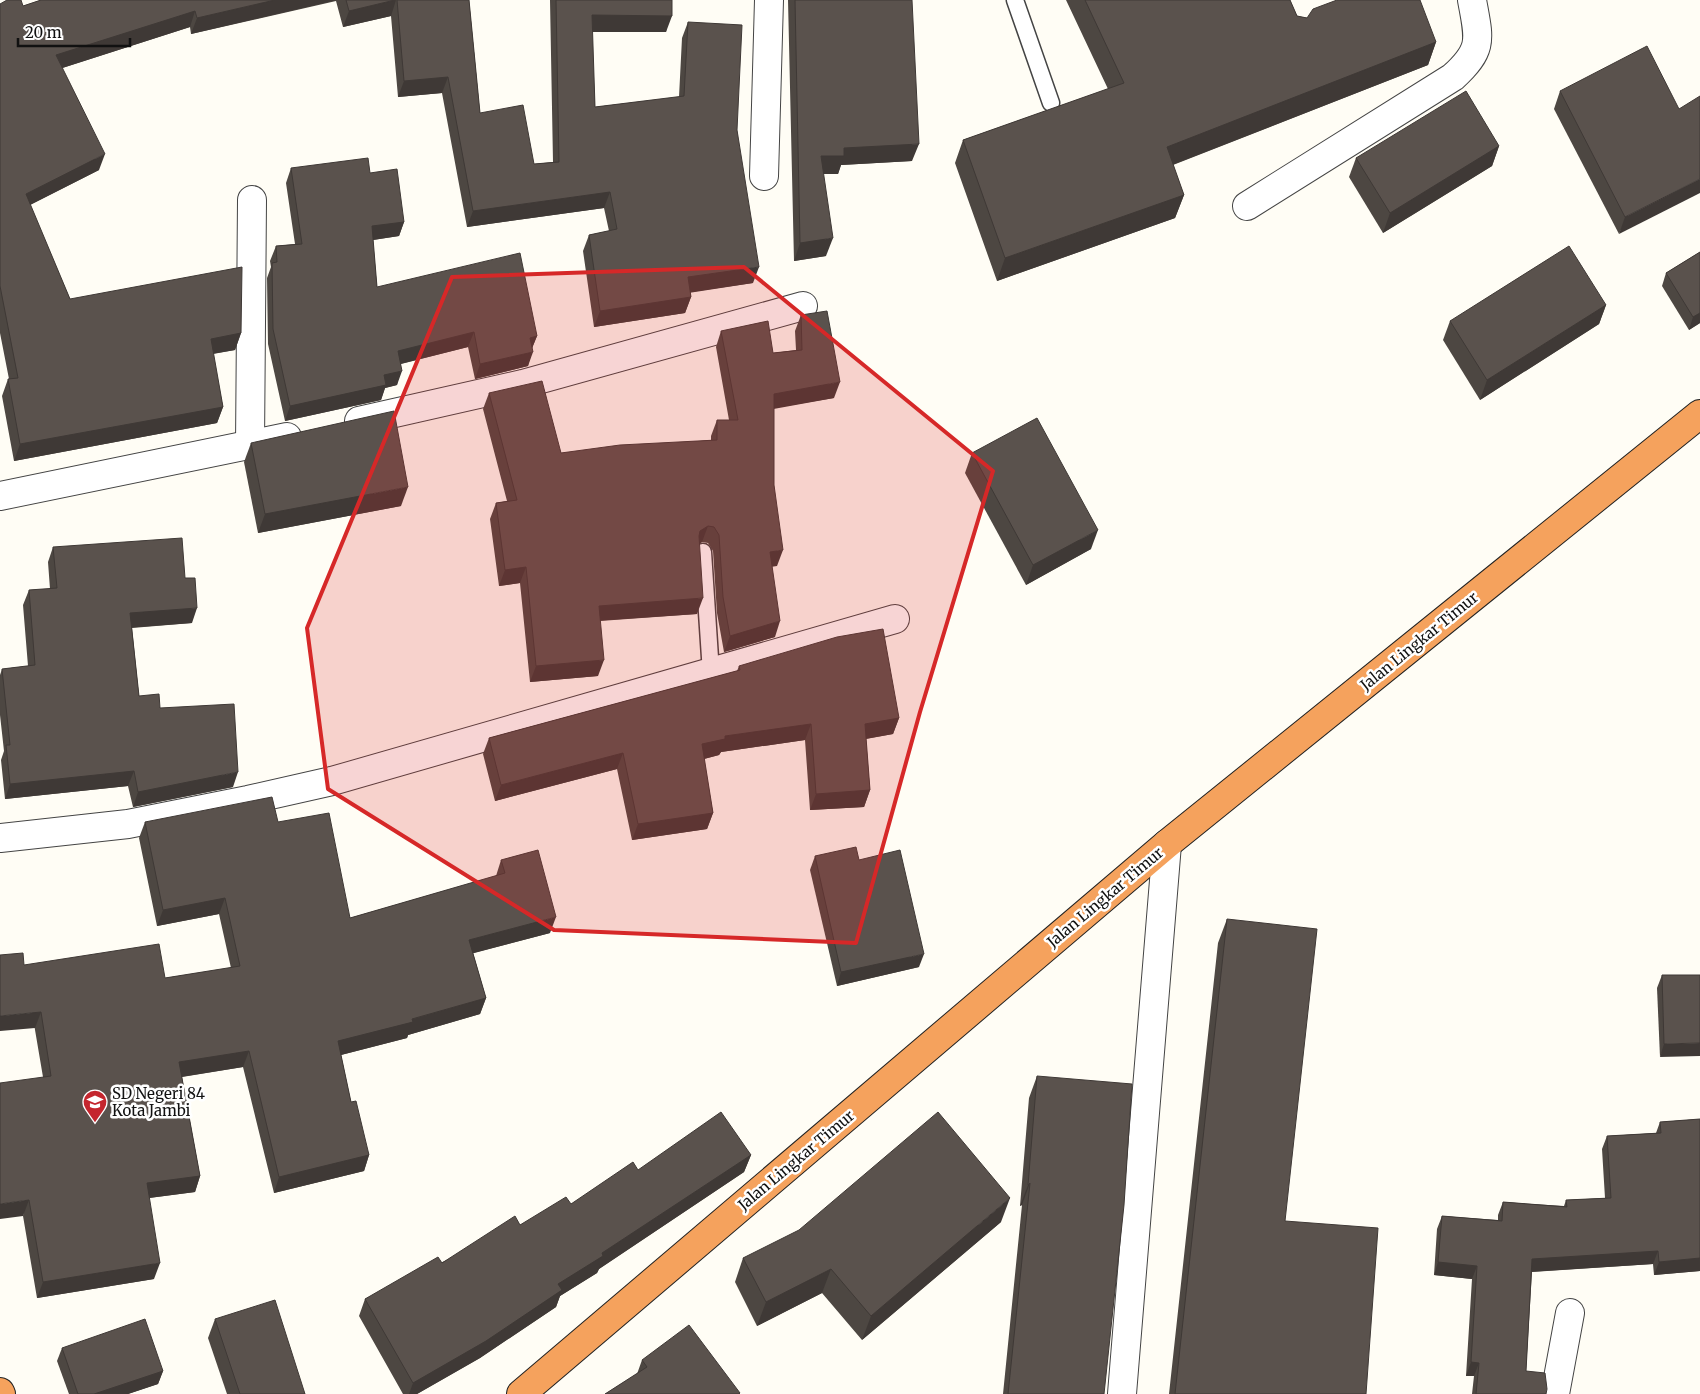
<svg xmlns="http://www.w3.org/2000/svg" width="1700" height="1394" font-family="Merriweather,serif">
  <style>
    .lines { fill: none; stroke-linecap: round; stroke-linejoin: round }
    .lane-casing { stroke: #444; stroke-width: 19 }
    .street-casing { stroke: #444; stroke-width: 30 }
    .highway-casing { stroke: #222; stroke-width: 30 }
    .lane { stroke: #fff; stroke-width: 16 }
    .street { stroke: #fff; stroke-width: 28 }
    .highway { stroke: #f5a25d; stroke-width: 28 }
    .wall { fill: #4d4742 }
    .shaded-wall { fill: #3f3936 }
    .building { fill: #5a524d; stroke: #3f3936 }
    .marked { fill: #d62828; fill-opacity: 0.2; stroke: #d62828; stroke-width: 4; stroke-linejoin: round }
    .labels { text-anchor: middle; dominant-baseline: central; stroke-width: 5; stroke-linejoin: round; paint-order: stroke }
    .street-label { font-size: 15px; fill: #111; stroke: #fff }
    .poi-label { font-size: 15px; fill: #111; stroke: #fff; text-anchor: start }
  </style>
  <rect width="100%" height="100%" fill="#fffdf5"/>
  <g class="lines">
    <defs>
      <g id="lane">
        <polyline points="1015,0 1051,103"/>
        <polyline points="703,552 711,673"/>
      </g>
      <g id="street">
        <polyline points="764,176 769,0"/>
        <path d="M1247,206L1453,77C1484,49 1479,39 1472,0"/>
        <polyline points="359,421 523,384 803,306"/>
        <polyline points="250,445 252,200"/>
        <polyline points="0,496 287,437"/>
        <polyline points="0,838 128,824 248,800 332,781 895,619"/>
        <polyline points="1122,1394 1167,844"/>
        <polyline points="1555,1394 1570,1313"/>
      </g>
      <g id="highway">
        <polyline points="0,1392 1,1394"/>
        <polyline points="521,1394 1167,844 1700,414"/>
      </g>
    </defs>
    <!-- lane casing -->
    <use href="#lane" class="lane-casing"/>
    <!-- street casing -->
    <use href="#street" class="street-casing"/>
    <!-- highway casing -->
    <use href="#highway" class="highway-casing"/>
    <!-- lane -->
    <use href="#lane" class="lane"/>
    <!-- street -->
    <use href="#street" class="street"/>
    <!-- highway -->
    <use href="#highway" class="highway"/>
  </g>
  <!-- wall -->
  <g class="wall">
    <polygon points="41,0 469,0 480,113 534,164 553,162 550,0 672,0 666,32 592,32 595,107 679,97 682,38 688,22 737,130 753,283 691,292 691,297 685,313 594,327 583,251 589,235 609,231 604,208 467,227 442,93 398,97 391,16 343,27 336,1 191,34 190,27 62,68 99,170 30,205 70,299 241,333 235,350 213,354 223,407 217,423 14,461 2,396 8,379 9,379 0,333 0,4 23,6"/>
    <polygon points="788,0 912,0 912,161 841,165 838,174 823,174 826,256 794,261"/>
    <polygon points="1066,0 1290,0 1297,16 1436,42 1428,65 1173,165 1184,195 1175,218 997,281 955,163 963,140 1108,89"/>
    <polygon points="1560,91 1679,109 1619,234 1554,109"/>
    <polygon points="1499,146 1492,166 1383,233 1349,177 1356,158"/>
    <polygon points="291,168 370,173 404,222 399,236 373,240 377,287 537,336 532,348 528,366 475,379 468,347 401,364 397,385 385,388 381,400 285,421 268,344 267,278 271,267 270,261 276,246 295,244 286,183"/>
    <polygon points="1700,252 1700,323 1689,330 1662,286 1666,273"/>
    <polygon points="1606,305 1599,324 1480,400 1443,340 1450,321"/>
    <polygon points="801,315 834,398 774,408 774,485 777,566 772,566 775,637 724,652 717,613 713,551 708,543 702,542 699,544 697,614 600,621 598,676 530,682 520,583 499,586 490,519 496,503 507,501 483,409 489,393 561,453 711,440 711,436 717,420 729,420 716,347 721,331 773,353 796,350 795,331"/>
    <polygon points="251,443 401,506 258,533 244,462"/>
    <polygon points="972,453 1091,549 1026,585 965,473"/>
    <polygon points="53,547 185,578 192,623 132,628 139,696 160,708 233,787 133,807 128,786 5,799 1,760 4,751 0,715 0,675 2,669 28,666 23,605 29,590 50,589 48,562"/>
    <polygon points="739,666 899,718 893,734 866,739 870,790 864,807 810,810 805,740 721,752 719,755 704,759 713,813 707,829 632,840 617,769 495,801 483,754 489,738 737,671"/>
    <polygon points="145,822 278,822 350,918 496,876 501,860 550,933 473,953 486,998 480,1014 408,1035 407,1038 341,1055 351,1102 369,1155 364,1171 274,1193 243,1067 182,1077 200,1176 195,1192 149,1198 154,1279 37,1298 23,1216 43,1077 24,965 165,978 231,968 219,914 157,926 139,838"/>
    <polygon points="815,856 919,967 837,986 810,870"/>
    <polygon points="1227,919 1285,1221 1366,1394 1169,1394 1218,943"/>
    <polygon points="1662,975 1700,975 1660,1057 1657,988"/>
    <polygon points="1037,1076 1104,1394 1003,1394 1022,1205 1020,1206 1029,1098"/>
    <polygon points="1700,1119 1700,1271 1654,1275 1653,1264 1532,1272 1526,1371 1546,1394 1472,1394 1474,1376 1466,1376 1472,1279 1434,1275 1437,1229 1442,1216 1498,1220 1498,1215 1503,1202 1564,1206 1566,1200 1605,1198 1602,1149 1607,1136 1656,1133 1660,1122"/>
    <polygon points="751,1155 744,1172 599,1269 597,1273 560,1296 556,1307 480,1358 417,1394 403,1394 359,1316 365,1299 520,1225 571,1204 638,1170"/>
    <polygon points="1001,1222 862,1340 822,1293 757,1326 735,1282 743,1258"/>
    <polygon points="215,1319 305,1394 227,1394 208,1338"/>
    <polygon points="62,1348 163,1371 158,1384 128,1394 69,1394 57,1361"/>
    <polygon points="642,1360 740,1393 739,1394 605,1394 637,1374"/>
  </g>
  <!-- shaded-wall -->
  <g class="shaded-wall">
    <polygon points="275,0 337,0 191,34 197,18"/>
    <polygon points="396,0 391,16 343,27 349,11"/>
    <polygon points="195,11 190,27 50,72 56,55"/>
    <polygon points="592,15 672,16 666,32 586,32"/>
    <polygon points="1436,42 1428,65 1159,170 1167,147"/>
    <polygon points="448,77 442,93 398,97 404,81"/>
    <polygon points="919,144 912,161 841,165 838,174 814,174 821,156 844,148"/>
    <polygon points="1499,146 1492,166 1383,233 1390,213"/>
    <polygon points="105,154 99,170 20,210 26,194"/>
    <polygon points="1700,179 1700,193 1619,234 1625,217"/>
    <polygon points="610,192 604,208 467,227 473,211"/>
    <polygon points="1184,195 1175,218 997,281 1005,258"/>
    <polygon points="404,222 399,236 366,241 372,226"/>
    <polygon points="833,238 826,256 794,261 800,243"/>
    <polygon points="759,267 753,283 682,294 688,277"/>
    <polygon points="691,297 685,313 594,327 600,311"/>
    <polygon points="1606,305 1599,324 1480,400 1487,380"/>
    <polygon points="1700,313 1700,323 1689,330 1693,317"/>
    <polygon points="474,332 468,347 392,366 398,351"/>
    <polygon points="241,333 235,350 205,355 211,339"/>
    <polygon points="537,336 531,351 530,338"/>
    <polygon points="533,352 528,366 475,379 480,364"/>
    <polygon points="402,371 397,385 385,388 381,400 285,421 290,406 384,375"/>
    <polygon points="840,382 834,398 768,410 774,394"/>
    <polygon points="223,407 217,423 14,461 20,444"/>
    <polygon points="408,487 401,506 258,533 265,514"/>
    <polygon points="708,526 702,542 694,547 700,531"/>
    <polygon points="1098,530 1091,549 1026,585 1033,565"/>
    <polygon points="783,550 777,566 764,568 770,552"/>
    <polygon points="526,567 520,583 499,586 505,570"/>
    <polygon points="703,598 697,614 593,621 599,606"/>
    <polygon points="197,608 192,623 125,628 130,613"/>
    <polygon points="780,621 775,637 724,652 730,636"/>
    <polygon points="604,660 598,676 530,682 536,666"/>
    <polygon points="899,718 893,734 859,740 865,724"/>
    <polygon points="811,724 805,740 721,752 719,755 696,761 702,744 725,736"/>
    <polygon points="623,753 617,769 495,801 501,785"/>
    <polygon points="134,771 128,786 5,799 10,784"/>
    <polygon points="238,772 233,787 133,807 138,792"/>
    <polygon points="870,790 864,807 810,810 816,794"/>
    <polygon points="713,813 707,829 632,840 638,824"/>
    <polygon points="225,898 219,914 157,926 163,910"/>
    <polygon points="556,917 550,933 463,956 469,940"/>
    <polygon points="924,954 919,967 837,986 841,972"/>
    <polygon points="486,998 480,1014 408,1035 407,1038 333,1057 338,1041"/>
    <polygon points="41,1012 35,1028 0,1031 0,1016"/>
    <polygon points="1700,1043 1700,1056 1660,1057 1664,1044"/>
    <polygon points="249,1051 243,1067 174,1078 179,1062"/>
    <polygon points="369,1155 364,1171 274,1193 279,1177"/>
    <polygon points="751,1155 744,1172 599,1269 597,1273 560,1296 556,1307 480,1358 417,1394 409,1394 413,1383 602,1253"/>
    <polygon points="200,1176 195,1192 141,1199 147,1183"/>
    <polygon points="1030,1183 1022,1205 1020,1206 1028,1185"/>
    <polygon points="1010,1198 1001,1222 862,1340 871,1316"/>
    <polygon points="29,1200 23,1216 0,1219 0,1204"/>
    <polygon points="1658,1251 1653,1264 1528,1272 1532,1259"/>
    <polygon points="1700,1258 1700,1271 1654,1275 1659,1262"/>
    <polygon points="1438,1262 1477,1266 1472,1279 1434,1275"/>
    <polygon points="160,1263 154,1279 37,1298 43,1282"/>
    <polygon points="831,1269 822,1293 757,1326 766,1302"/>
    <polygon points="1471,1362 1479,1363 1474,1376 1466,1376"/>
    <polygon points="163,1371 158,1384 128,1394 94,1394"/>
  </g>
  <!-- building -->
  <g class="building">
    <polygon points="7,0 21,0 23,6 41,0 275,0 197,18 195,11 56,55 105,154 26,194 70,299 242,267 241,333 211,339 223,407 20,444 8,379 18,378 0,286 0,4"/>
    <polygon points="346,0 395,0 349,11"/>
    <polygon points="397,0 469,0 480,113 523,105 534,164 559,162 556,0 672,0 672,16 592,15 595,107 684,96 688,22 742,25 737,130 759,267 688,277 691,297 600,311 589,235 617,229 610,192 473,211 448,77 404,81"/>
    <polygon points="795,0 912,0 919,144 844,148 844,156 821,156 833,238 800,243"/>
    <polygon points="1085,0 1290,0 1297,16 1307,18 1313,9 1337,0 1420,0 1436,42 1167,147 1184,195 1005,258 963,140 1124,83"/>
    <polygon points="1647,46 1679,109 1700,96 1700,179 1625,217 1560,91"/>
    <polygon points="1466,91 1499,146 1390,213 1356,158"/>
    <polygon points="368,158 370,173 397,169 404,222 372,226 377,287 520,253 537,336 530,338 533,352 480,364 474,332 398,351 402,371 384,375 386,385 290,406 273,329 272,263 277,262 276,246 302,244 291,168"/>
    <polygon points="1569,246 1606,305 1487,380 1450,321"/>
    <polygon points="1700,252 1700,313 1693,317 1666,273"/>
    <polygon points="827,311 840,382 774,394 774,485 783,550 770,552 780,621 730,636 723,597 719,535 714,527 708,526 700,531 699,536 703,598 599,606 604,660 536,666 526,567 505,570 496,503 517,500 489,393 542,381 561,453 620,445 717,440 717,420 738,420 721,331 768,321 773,353 802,350 801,315"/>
    <polygon points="394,411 408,487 265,514 251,443"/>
    <polygon points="1037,418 1098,530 1033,565 972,453"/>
    <polygon points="182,538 185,578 195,578 197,608 130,613 139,696 159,694 160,708 234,704 238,772 138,792 134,771 10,784 6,745 10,745 2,669 35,665 29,590 57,588 53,547"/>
    <polygon points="883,629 899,718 865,724 870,790 816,794 811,724 725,736 725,739 702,744 713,813 638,824 623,753 501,785 489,738 740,670 739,666 837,637"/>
    <polygon points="272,797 278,822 329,813 350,918 505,873 501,860 538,850 556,917 469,940 486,998 412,1019 413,1022 338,1041 351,1102 356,1101 369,1155 279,1177 249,1051 179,1062 200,1176 147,1183 160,1263 43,1282 29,1200 0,1204 0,1083 51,1076 41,1012 0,1016 0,955 23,953 24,965 159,944 165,978 240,966 225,898 163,910 145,822"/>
    <polygon points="856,847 859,860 900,850 924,954 841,972 815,856"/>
    <polygon points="1227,919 1317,929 1285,1221 1378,1228 1366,1394 1175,1394"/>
    <polygon points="1662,975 1700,975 1700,1043 1664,1044"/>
    <polygon points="1037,1076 1132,1084 1124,1205 1104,1394 1008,1394 1030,1183 1028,1185"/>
    <polygon points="721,1112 751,1155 602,1253 603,1256 558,1284 562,1290 486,1341 413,1383 365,1299 438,1257 442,1263 515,1216 520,1225 566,1197 571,1204 633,1162 638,1170"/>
    <polygon points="938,1112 1010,1198 871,1316 831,1269 766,1302 743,1258 799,1230"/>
    <polygon points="1700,1119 1700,1258 1659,1262 1658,1251 1532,1259 1526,1371 1545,1373 1547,1389 1546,1394 1476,1394 1479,1363 1471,1362 1477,1266 1438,1262 1442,1216 1502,1221 1503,1202 1567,1207 1566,1200 1611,1198 1607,1136 1661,1133 1660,1122"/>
    <polygon points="275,1300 305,1394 240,1394 215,1319"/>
    <polygon points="145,1319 163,1371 94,1394 78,1394 62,1348"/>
    <polygon points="689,1325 740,1393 739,1394 605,1394 647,1367 642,1360"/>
  </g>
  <!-- marked area -->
  <path class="marked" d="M744,267L993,471L920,712L856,943L554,930L328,789L307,628L452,277Z"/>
  <!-- icons -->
  <defs>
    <symbol id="school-pin" viewBox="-11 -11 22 30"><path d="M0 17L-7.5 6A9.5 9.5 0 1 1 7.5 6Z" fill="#c4262e" stroke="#fff"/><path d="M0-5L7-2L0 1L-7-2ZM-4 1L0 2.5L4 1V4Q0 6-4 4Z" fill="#fff"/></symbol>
  </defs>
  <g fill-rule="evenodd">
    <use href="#school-pin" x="81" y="1088" width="28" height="38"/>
  </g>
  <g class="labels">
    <!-- street labels -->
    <g class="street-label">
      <text transform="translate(1419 641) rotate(-39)">Jalan Lingkar Timur</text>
      <text transform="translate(1105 897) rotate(-40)">Jalan Lingkar Timur</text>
      <text transform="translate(796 1160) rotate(-40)">Jalan Lingkar Timur</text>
    </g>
    <!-- poi labels -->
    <g class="poi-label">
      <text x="112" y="1093">SD Negeri 84<tspan x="112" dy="17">Kota Jambi</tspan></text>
    </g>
  </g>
  <!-- scale -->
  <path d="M18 38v8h112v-8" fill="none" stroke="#111111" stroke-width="2.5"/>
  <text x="25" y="38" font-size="15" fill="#111111" stroke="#ffffff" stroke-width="4" paint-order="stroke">20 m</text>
</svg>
